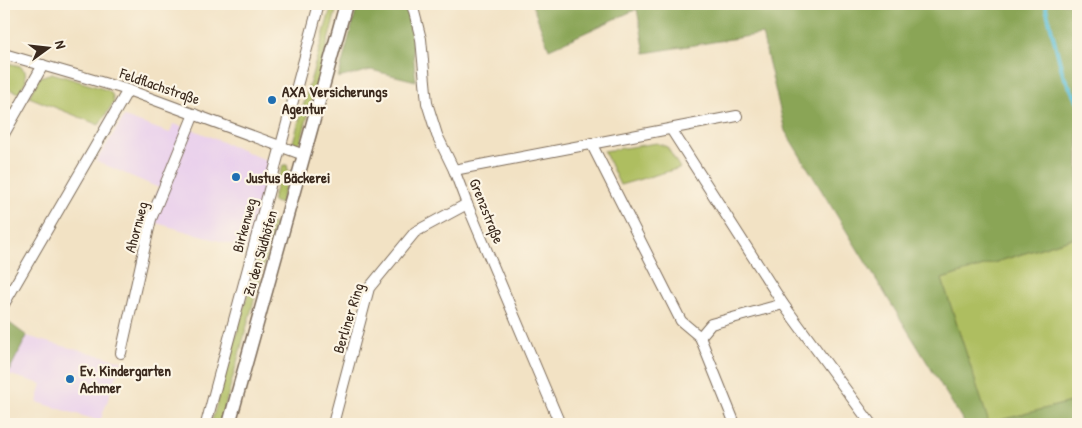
<svg xmlns="http://www.w3.org/2000/svg" width="1082" height="428" font-family="'Patrick Hand',sans-serif">
  <style>
    .built { fill: #ead1ec }
    .green { fill: #aebe61; stroke: #747440 }
    .forest { fill: #8aa557; stroke: #62683a }
    .lines { fill: none; stroke-linecap: round; stroke-linejoin: round }
    .stream { stroke: #5bc0d9; stroke-width: 4 }
    .minor-casing { stroke: #7b6a58; stroke-width: 12 }
    .tertiary-casing { stroke: #7b6a58; stroke-width: 15 }
    .minor { stroke: #fff; stroke-width: 10 }
    .tertiary { stroke: #fff; stroke-width: 12 }
    .poi-dot { fill: #1f6fb2; stroke: #fcf5e5; stroke-width: 2 }
    .labels { text-anchor: middle; dominant-baseline: central; stroke-width: 4.5; stroke-linejoin: round; paint-order: stroke }
    .street-label { font-size: 15px; fill: #3b2a1e; stroke: #fcf5e5 }
    .poi-label { font-size: 15px; font-weight: bold; fill: #3b2a1e; stroke: #fcf5e5; text-anchor: start }
  </style>
  <rect width="100%" height="100%" fill="#fcf5e5"/>
  <filter id="ink" filterUnits="userSpaceOnUse"><feTurbulence type="fractalNoise" baseFrequency=".02" numOctaves="2"/><feDisplacementMap in="SourceGraphic" scale="10" xChannelSelector="R" yChannelSelector="G"/><feConvolveMatrix kernelMatrix="1 2 1 2 8 2 1 2 1" color-interpolation-filters="sRGB"/></filter>
  <filter id="wash" filterUnits="userSpaceOnUse"><feTurbulence type="fractalNoise" baseFrequency=".0096" numOctaves="4" result="noise"/><feDisplacementMap in="SourceGraphic" scale="20" xChannelSelector="R" yChannelSelector="G"/><feGaussianBlur stdDeviation="1.12" result="paint"/><feColorMatrix in="noise" values="0 0 0 0 0 0 0 0 0 0 0 0 0 0 0 0 0 1.4 0 .05"/><feComposite in="paint" operator="in"/></filter>
  <g filter="url(#wash)">
    <rect width="100%" height="100%" fill="#f2e2c4"/>
    <!-- built -->
    <g class="built">
      <polygon points="124,117 170,133 173,124 194,130 270,162 248,249 146,220 159,188 96,161"/>
      <polygon points="27,336 47,342 122,361 100,421 37,402 42,384 7,374"/>
    </g>
    <!-- green -->
    <g class="green">
      <polygon points="332,4 338,4 301,141 298,144 293,142"/>
      <polygon points="4,62 20,66 25,71 26,80 19,93 4,87"/>
      <polygon points="52,73 107,90 112,94 114,102 99,125 29,97 40,77"/>
      <polygon points="657,143 667,147 680,168 620,185 604,151"/>
      <polygon points="283,165 287,165 289,174 280,204 272,201"/>
      <polygon points="271,223 275,224 220,424 211,424 258,258 261,258"/>
      <polygon points="1073,238 1078,238 1078,400 989,424 942,279"/>
    </g>
    <!-- forest -->
    <g class="forest">
      <polygon points="358,4 401,4 409,15 416,81 371,70 338,78"/>
      <polygon points="532,4 1078,4 1078,238 1073,238 942,279 989,423 1078,400 1078,424 965,424 785,131 762,34 645,53 637,9 549,49"/>
      <polygon points="4,319 27,336 4,381"/>
    </g>
    <g class="lines">
      <!-- stream -->
      <polyline class="stream" points="1045,4 1063,75 1078,102"/>
    </g>
  </g>
  <g filter="url(#ink)">
    <g class="lines">
      <defs>
        <g id="minor">
          <polyline points="410,4 413,8 421,39 427,103 437,135 454,170 467,204 560,424"/>
          <polyline points="4,54 128,90 304,155"/>
          <polyline points="671,129 783,304 871,424"/>
          <polyline points="4,134 43,65"/>
          <polyline points="591,143 681,321 700,337 735,424"/>
          <polyline points="454,170 737,116"/>
          <polyline points="4,304 128,90"/>
          <polyline points="700,337 711,324 783,304"/>
          <polyline points="121,353 151,219 194,114"/>
          <polyline points="206,424 319,4"/>
          <polyline points="333,424 369,288 415,232 467,204"/>
        </g>
        <polyline id="tertiary" points="229,424 346,4"/>
      </defs>
      <!-- minor casing -->
      <use href="#minor" class="minor-casing"/>
      <!-- tertiary casing -->
      <use href="#tertiary" class="tertiary-casing"/>
      <!-- minor -->
      <use href="#minor" class="minor"/>
      <!-- tertiary -->
      <use href="#tertiary" class="tertiary"/>
    </g>
  </g>
  <!-- markers -->
  <g class="poi-dot">
    <circle cx="272" cy="100" r="5"/>
    <circle cx="236" cy="177" r="5"/>
    <circle cx="70" cy="379" r="5"/>
  </g>
  <g class="labels">
    <!-- street labels -->
    <g class="street-label">
      <text transform="translate(160 86) rotate(19)">Feldflachstraße</text>
      <text transform="translate(487 211) rotate(68)">Grenzstraße</text>
      <text transform="translate(244 225) rotate(-75)">Birkenweg</text>
      <text transform="translate(136 227) rotate(-75)">Ahornweg</text>
      <text transform="translate(260 253) rotate(-74)">Zu den Südhöfen</text>
      <text transform="translate(348 318) rotate(-73)">Berliner Ring</text>
    </g>
    <!-- poi labels -->
    <g class="poi-label">
      <text x="282" y="91">AXA Versicherungs<tspan x="282" dy="17">Agentur</tspan></text>
      <text x="246" y="177">Justus Bäckerei</text>
      <text x="80" y="370">Ev. Kindergarten<tspan x="80" dy="17">Achmer</tspan></text>
    </g>
  </g>
  <!-- margin -->
  <rect width="1082" height="428" fill="none" stroke="#fcf5e5" stroke-width="20"/>
  <!-- north arrow -->
  <g transform="translate(48 48) rotate(75)" stroke="#fcf5e5" stroke-width="4" paint-order="stroke">
  <path d="M0-4L9 19L0 12L-9 19Z" fill="#3b2a1e"/>
  <text y="-8" font-size="14" font-weight="bold" text-anchor="middle" fill="#3b2a1e">N</text>
  </g>
</svg>
